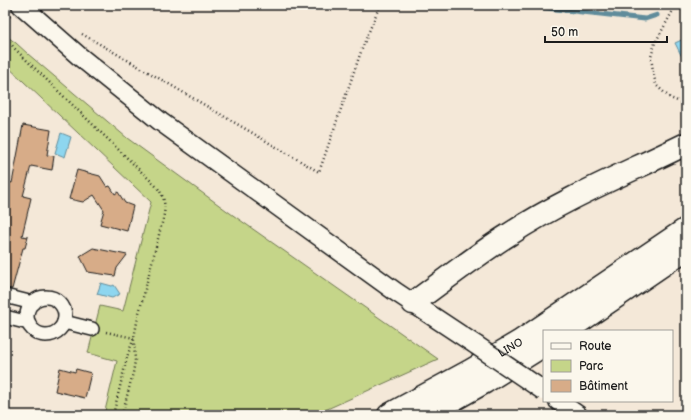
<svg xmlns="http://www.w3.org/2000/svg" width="691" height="420" font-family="'Balsamiq Sans',sans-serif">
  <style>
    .green { fill: #c5d589; stroke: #707852 }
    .water { fill: #8ed6ef; stroke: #608c9b }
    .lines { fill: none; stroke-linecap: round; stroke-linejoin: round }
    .stream { stroke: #608c9b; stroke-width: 5 }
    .building { fill: #d7ac88; stroke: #1c1c1c }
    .street-casing { stroke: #1c1c1c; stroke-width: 16 }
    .secondary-casing { stroke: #1c1c1c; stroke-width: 21 }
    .highway-casing { stroke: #1c1c1c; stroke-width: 25 }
    .path { stroke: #1c1c1c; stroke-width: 2.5; stroke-dasharray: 1 3; stroke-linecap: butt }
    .street { stroke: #fbf7ec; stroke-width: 13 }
    .secondary { stroke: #fbf7ec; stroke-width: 18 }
    .highway { stroke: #fbf7ec; stroke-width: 22 }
    .secondary-bridge-casing { stroke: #1c1c1c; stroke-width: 21; stroke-linecap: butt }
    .secondary-bridge { stroke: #fbf7ec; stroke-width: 18 }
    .labels { text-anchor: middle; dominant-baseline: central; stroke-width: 3; stroke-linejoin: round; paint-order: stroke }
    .street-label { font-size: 11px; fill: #1c1c1c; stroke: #fbf7ec }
  </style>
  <rect width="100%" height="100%" fill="#f4e8d8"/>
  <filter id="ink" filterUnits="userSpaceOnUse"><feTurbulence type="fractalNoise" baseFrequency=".025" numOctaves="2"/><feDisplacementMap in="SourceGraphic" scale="8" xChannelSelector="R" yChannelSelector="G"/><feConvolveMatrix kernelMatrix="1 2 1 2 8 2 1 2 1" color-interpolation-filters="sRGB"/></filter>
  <g filter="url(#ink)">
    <!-- green -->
    <polygon class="green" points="5,35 16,43 28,54 127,138 230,213 438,359 314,415 104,415 117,361 88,353 100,306 123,311 151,202 5,64"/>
    <!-- water -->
    <g class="water">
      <polygon points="686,38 686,65 675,43"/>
      <polygon points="61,133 71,137 65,157 55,153"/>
      <polygon points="101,283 112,286 114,285 120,294 112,298 97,294"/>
    </g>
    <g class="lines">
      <!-- stream -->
      <polyline class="stream" points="530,5 538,7 645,19 657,15"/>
    </g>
    <!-- building -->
    <g class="building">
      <polygon points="23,125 51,130 47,155 54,156 52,170 31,166 23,196 31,198 22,236 28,237 25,248 23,248 12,289 5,288 5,181 12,183"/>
      <polygon points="77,170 100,176 107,187 110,186 115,194 118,192 125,203 133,206 127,231 100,224 104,210 94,195 83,202 69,199"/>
      <polygon points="93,248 127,255 117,268 115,276 88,272 80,256"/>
      <polygon points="60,368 75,372 76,369 91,373 85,398 55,391"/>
    </g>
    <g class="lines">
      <defs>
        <g id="street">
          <polyline points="5,296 33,303"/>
          <circle cx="46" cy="316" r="19"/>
          <polyline points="5,317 29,323"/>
          <polyline points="64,322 92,329"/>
        </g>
        <g id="secondary">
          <polyline points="21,5 79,56 161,122 396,292 476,345"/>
          <polyline points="558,401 578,415"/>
        </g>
        <g id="highway">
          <path d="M413,303C445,280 476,255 510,234C565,198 627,173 686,144"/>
          <polyline points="566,331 686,249"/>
          <path id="s1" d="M389,415L470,371L519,342L686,229"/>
          <polyline points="426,415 485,382 544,345"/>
        </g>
      </defs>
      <!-- street casing -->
      <use href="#street" class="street-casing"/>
      <!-- secondary casing -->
      <use href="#secondary" class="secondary-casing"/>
      <!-- highway casing -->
      <use href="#highway" class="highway-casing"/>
      <!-- path -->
      <g class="path">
        <polyline points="676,5 655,43 651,57 653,71 656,85 670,98 680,102 686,101"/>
        <path d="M10,16C2,29 6,37 14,48L157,187C165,198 166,206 163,219L138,317L134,338L128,354L113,415"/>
        <polyline points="82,34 150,73 319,172 363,46 380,5"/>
        <polyline points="106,332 134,338"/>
        <polyline points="122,415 133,373 135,361 134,340"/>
      </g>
      <!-- street -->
      <use href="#street" class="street"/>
      <!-- secondary -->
      <use href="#secondary" class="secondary"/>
      <!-- highway -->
      <use href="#highway" class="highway"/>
      <defs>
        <polyline id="secondary-bridge" points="476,345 544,391"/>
      </defs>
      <!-- secondary-bridge casing -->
      <use href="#secondary-bridge" class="secondary-bridge-casing"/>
      <!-- secondary-bridge -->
      <use href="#secondary-bridge" class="secondary-bridge"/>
    </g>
  </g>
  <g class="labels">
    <!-- street labels -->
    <g class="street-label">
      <text stroke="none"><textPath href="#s1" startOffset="139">LINO</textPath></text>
    </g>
  </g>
  <!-- margin -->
  <rect width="691" height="420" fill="none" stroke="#fbf7ec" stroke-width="20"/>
  <rect x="10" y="10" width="671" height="400" fill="none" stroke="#1c1c1c" stroke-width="1.5" filter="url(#ink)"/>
  <!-- legend -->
  <rect x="543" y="330" width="130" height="72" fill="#fbf7ec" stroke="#a29f99"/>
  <rect x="551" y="343" width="20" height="6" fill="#fbf7ec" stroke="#a29f99"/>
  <text x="579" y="350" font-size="12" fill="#1c1c1c">Route</text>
  <rect x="551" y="360" width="20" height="12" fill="#c5d589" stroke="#a29f99"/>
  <text x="579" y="370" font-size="12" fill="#1c1c1c">Parc</text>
  <rect x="551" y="380" width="20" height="12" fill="#d7ac88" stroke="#a29f99"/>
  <text x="579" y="390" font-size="12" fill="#1c1c1c">Bâtiment</text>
  <!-- scale -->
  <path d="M545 36v6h122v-6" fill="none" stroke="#1c1c1c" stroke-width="2"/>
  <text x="551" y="36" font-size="12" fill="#1c1c1c" stroke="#fbf7ec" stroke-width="3" paint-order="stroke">50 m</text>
</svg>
